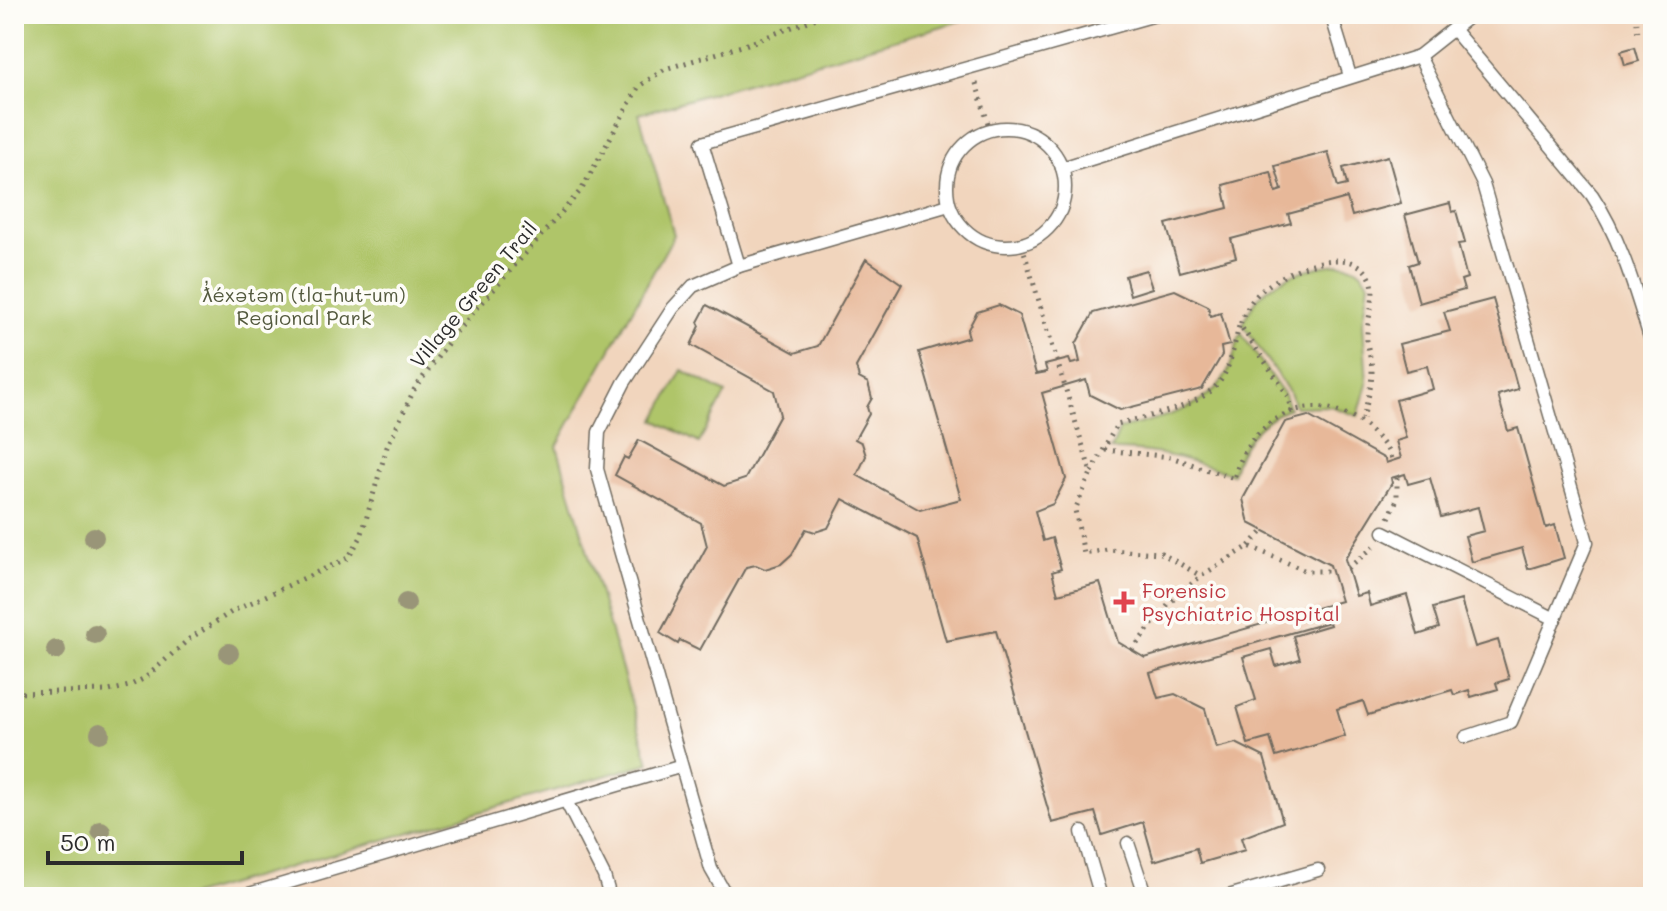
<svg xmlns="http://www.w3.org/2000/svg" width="1667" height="911" font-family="Mali,sans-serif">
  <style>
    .built { fill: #f1d5bd }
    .green { fill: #afc569; stroke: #6d784a; stroke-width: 2 }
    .building { fill: #e7b899 }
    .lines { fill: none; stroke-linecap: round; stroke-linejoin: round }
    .service-casing { stroke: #706a5f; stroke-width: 15 }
    .path { stroke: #706a5f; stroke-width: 5; stroke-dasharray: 2 6; stroke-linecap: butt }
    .service { stroke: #fff; stroke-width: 12 }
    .tree { fill: #999578 }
    .health-dot { fill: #e0444e; stroke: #fdfcf7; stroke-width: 3 }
    .labels { text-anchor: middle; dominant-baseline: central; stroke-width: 7; stroke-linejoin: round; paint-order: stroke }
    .park-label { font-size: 20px; fill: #53593e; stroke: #fdfcf7 }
    .street-label { font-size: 20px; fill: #2b2b2b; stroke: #fdfcf7 }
    .health-label { font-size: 20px; fill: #be3a42; stroke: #fdfcf7; text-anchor: start }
  </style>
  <rect width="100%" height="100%" fill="#fdfcf7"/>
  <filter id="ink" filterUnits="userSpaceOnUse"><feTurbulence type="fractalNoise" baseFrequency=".0125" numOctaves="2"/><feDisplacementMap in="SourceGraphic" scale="16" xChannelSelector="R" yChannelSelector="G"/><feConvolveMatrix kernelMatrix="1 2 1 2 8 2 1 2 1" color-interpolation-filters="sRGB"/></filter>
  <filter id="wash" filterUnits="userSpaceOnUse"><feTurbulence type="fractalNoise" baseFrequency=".006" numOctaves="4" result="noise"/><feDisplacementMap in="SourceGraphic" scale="32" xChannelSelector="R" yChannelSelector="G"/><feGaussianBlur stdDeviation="1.8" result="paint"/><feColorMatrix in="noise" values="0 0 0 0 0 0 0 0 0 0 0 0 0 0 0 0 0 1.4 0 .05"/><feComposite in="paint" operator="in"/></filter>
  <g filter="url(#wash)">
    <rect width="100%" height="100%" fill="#efdfbf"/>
    <!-- built -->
    <polygon class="built" points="972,14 1653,14 1653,897 181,897 549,442 634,112"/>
    <!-- green -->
    <g class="green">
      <polygon points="14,14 984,14 639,114 674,235 557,446 649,763 186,897 14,897"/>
      <path d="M1338,264C1353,264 1362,269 1369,283L1363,323L1367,384L1358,416L1330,406L1295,407L1291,395L1243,325C1256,284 1298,268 1338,264Z"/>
      <path d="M1241,333L1284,395L1289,408C1259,421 1240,443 1232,474C1191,460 1155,449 1111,450L1120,429C1158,418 1210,410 1229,369C1234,358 1236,344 1241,333Z"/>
      <polygon points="682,370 726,393 699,443 655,420"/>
    </g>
    <g id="blocks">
      <!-- building -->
      <g class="building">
        <polygon points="1635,47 1639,61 1625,65 1621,51"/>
        <polygon points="1328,152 1338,187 1347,185 1343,168 1388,156 1401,203 1352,216 1347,198 1288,214 1291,223 1231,239 1236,257 1180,272 1166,224 1228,208 1223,185 1271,172 1276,192 1282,190 1275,166"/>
        <polygon points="1450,203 1452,212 1456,211 1465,243 1458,244 1467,278 1461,280 1464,290 1419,303 1409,265 1418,262 1405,215"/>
        <polygon points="866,259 902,284 856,367 859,378 868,383 872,398 867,407 869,414 855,439 862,443 866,456 857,475 920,510 961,499 919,352 969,337 967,331 977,312 999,305 1019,315 1036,374 1047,372 1045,365 1069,359 1071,364 1080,362 1076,344 1093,313 1175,290 1208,306 1210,316 1221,313 1230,345 1221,347 1222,355 1202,389 1120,410 1090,395 1086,380 1042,393 1066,479 1053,504 1035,511 1043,541 1052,538 1061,569 1052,572 1058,594 1100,583 1118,642 1145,658 1341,601 1330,565 1249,523 1243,499 1285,422 1308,416 1385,459 1386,463 1401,458 1396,441 1406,438 1396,400 1433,389 1427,366 1406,371 1399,344 1450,331 1444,312 1493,299 1518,389 1498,395 1508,431 1518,428 1546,528 1555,525 1564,558 1528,569 1522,548 1472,562 1465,536 1484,531 1478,507 1441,517 1430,478 1408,484 1405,474 1391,478 1392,483 1345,559 1356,596 1367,593 1370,606 1407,595 1418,635 1439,628 1433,608 1461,600 1475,647 1498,640 1509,679 1496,683 1498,689 1471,697 1469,690 1454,695 1452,690 1368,715 1363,701 1337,709 1345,736 1276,757 1270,738 1248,744 1237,707 1256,700 1243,657 1271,649 1276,666 1300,659 1293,636 1330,625 1329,622 1150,673 1158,698 1175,694 1205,709 1216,748 1236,743 1264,757 1283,822 1241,838 1245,850 1200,863 1196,848 1154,861 1143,822 1102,835 1095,812 1052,823 996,631 946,641 917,538 843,499 828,528 815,532 806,529 792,554 781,564 765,569 756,565 746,567 700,650 680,640 678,644 660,633 707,546 701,523 615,475 624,457 628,459 639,440 724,486 745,479 780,415 774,391 691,345 700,326 698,322 707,305 795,353 818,346"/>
        <polygon points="1146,270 1152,288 1130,295 1125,276"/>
      </g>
    </g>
  </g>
  <g filter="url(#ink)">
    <use href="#blocks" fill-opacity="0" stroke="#706a5f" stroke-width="2"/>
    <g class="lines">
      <defs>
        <g id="service">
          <polyline points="1331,14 1350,76"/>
          <path d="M1453,29L1592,195C1623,242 1636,294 1653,347"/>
          <polyline points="1419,56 1483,184 1587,542 1511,722 1466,737"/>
          <circle cx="1006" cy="187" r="59"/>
          <polyline points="1062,168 1419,56 1472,14"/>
          <polyline points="739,266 702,143 1159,14"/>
          <polyline points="1384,532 1555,619"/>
          <polyline points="566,801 604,876 610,897"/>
          <polyline points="1082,832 1101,897"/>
          <polyline points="1128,843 1146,897"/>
          <polyline points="239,897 679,767"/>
          <polyline points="732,897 723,890 711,869 597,469 599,432 624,383 673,308 693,286 739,266 949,205"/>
          <polyline points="1225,897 1318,870"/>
        </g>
      </defs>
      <!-- service casing -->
      <use href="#service" class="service-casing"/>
      <!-- path -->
      <g class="path">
        <polyline points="1636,14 1638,35"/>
        <polyline points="976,83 990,130"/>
        <polyline points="1022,245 1091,473 1075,510 1084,554 1107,550 1161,553 1201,576"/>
        <path d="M1292,412L1289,397L1240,325C1244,314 1249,303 1258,294C1280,272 1353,238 1371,280C1377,295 1367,318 1367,335C1366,347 1372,359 1372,371C1372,387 1366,404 1363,419"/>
        <path d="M1105,450L1171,457L1234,479C1251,408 1327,383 1376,436C1384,444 1389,450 1392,462"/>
        <path d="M1092,472L1117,424C1150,415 1207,408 1224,375C1232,360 1235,342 1239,326"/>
        <polyline points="1389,518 1397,499 1397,476"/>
        <polyline points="1249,546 1263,531"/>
        <polyline points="1348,568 1376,545"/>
        <polyline points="1132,650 1169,603 1201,576 1249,546 1306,571 1332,571"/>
        <polyline points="14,693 109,691 129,686 145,678 189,639 233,611 348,558 361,537 387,447 414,390 452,337 582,189 639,86 665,69 745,45 827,14"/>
      </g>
      <!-- service -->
      <use href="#service" class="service"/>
    </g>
    <!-- trees -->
    <g class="tree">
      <circle cx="94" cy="537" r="10"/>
      <circle cx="406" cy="603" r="10"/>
      <circle cx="95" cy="634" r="10"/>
      <circle cx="56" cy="650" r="10"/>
      <circle cx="229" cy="653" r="10"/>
      <circle cx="100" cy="733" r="10"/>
      <circle cx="101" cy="831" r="10"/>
    </g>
  </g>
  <!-- markers -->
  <path class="health-dot" d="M1120 590h8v8h8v8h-8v8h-8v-8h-8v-8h8z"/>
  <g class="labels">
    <!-- park labels -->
    <g class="park-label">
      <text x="304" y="294">ƛ̓éxətəm (tla-hut-um)<tspan x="304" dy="23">Regional Park</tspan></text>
    </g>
    <!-- street labels -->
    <g class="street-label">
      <text transform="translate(473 294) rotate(-50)">Village Green Trail</text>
    </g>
    <!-- health labels -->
    <g class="health-label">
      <text x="1142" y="590">Forensic<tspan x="1142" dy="23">Psychiatric Hospital</tspan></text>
    </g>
  </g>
  <!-- margin -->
  <rect width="1667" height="911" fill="none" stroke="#fdfcf7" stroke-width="48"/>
  <!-- scale -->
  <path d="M48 851v12h194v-12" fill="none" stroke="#2b2b2b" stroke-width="4"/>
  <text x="60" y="851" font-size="24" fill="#2b2b2b" stroke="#fdfcf7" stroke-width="6" paint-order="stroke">50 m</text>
</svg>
